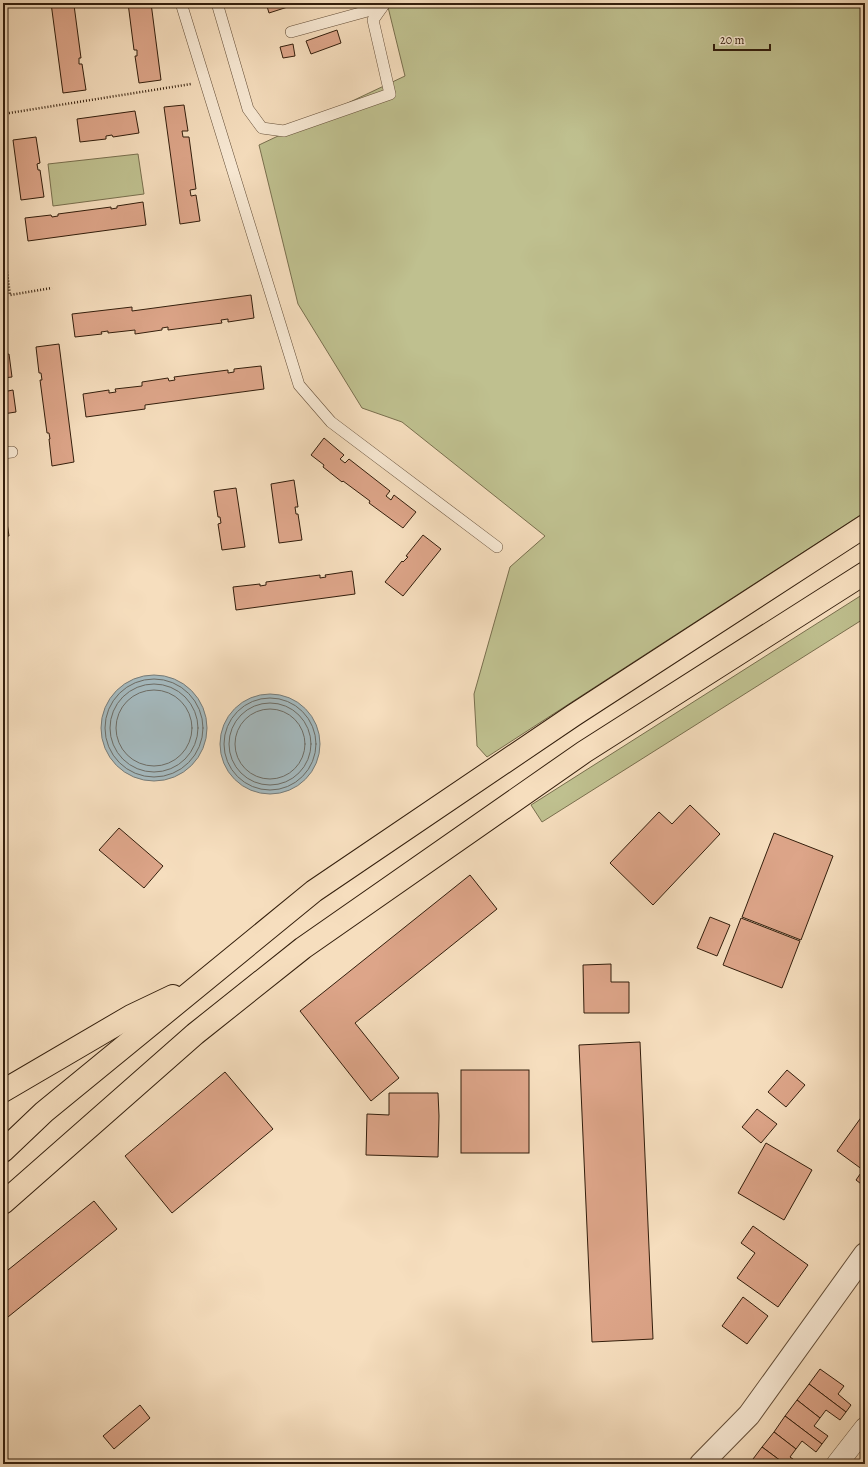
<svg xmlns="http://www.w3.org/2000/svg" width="868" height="1467" font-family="Alegreya,serif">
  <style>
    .green { fill: #bfc08f; stroke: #796f4e }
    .water { fill: #a4b9be; stroke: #777b77 }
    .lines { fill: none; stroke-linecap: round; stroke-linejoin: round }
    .shore { stroke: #6c6c65; stroke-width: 1 }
    .building { fill: #dda589; stroke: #331e0c }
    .service-casing { stroke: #644e38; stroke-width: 12 }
    .minor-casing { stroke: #644e38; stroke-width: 22 }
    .tertiary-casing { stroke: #644e38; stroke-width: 24 }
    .primary-casing { stroke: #331e0c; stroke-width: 24 }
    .path { stroke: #331e0c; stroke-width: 2.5; stroke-dasharray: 1 2; stroke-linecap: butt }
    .service { stroke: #f9ead5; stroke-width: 11 }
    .minor { stroke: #f9ead5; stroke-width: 21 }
    .tertiary { stroke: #f9ead5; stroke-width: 22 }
    .primary { stroke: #f6debe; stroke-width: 22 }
  </style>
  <rect width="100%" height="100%" fill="#f6debe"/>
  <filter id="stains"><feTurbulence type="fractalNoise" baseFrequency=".005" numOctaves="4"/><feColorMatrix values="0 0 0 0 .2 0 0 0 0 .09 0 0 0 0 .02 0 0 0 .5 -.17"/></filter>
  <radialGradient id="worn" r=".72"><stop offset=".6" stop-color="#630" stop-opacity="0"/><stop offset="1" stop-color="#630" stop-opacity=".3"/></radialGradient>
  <!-- green -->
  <g class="green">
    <polygon points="387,3 865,3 865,512 487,757 477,746 474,694 510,567 545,536 402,422 362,408 298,304 259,145 405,76"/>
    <polygon points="138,154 144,194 53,206 48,164"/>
    <polygon points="865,593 865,618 542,822 531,805"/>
  </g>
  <!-- water -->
  <g class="water">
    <circle cx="154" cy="728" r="53"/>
    <circle cx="270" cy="744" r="50"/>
  </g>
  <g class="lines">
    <!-- shore -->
    <g class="shore">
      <circle cx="154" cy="728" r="49"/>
      <circle cx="154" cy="728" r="44"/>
      <circle cx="154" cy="728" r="38"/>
      <circle cx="270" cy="744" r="46"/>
      <circle cx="270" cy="744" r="41"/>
      <circle cx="270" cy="744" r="35"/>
    </g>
  </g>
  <!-- building -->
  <g class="building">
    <polygon points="51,3 71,3 72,5 74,5 81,58 79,58 79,64 82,64 86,90 63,93"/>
    <polygon points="128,3 151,3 161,80 139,83 135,56 137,56 137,50 134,50"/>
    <polygon points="266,3 300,3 269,13"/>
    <polygon points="337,30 341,43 311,54 306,41"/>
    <polygon points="293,44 295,56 283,58 280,47"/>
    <polygon points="184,105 188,131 182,131 183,137 189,137 196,189 190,190 191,196 196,195 200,221 180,224 164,107"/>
    <polygon points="135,111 139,133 113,137 112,135 106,136 106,139 80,142 77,119"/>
    <polygon points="36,137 40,163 37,164 38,170 40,170 44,197 21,200 13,140"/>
    <polygon points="143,202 146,225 28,241 25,218 51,215 52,217 58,216 58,214 111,207 111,209 117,208 117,206"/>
    <polygon points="251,295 254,318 228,322 228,319 221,320 222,323 168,330 168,327 162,328 162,330 135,334 135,330 108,333 108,331 101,332 102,334 75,337 72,314 132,307 132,311"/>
    <polygon points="59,344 74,462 52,466 49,439 50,439 49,433 47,433 40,380 42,380 41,373 39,373 36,347"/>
    <polygon points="9,354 12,377 3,378 3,355"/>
    <polygon points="261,366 264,389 145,405 145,409 86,417 83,394 109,390 109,393 116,392 115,389 142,386 142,382 168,378 169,381 175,380 174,377 228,370 228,373 234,372 234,369"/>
    <polygon points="13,390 16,412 3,414 3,392"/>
    <polygon points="324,438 344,455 340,459 345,463 349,459 390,491 386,496 391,500 394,495 416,512 403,528 369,503 370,501 343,481 342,482 323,467 324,465 311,455"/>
    <polygon points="294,480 298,507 295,507 296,514 298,514 302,540 279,543 271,484"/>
    <polygon points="236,488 245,547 222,550 218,524 221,523 220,517 218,517 214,491"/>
    <polygon points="3,496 9,536 3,536"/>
    <polygon points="423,535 441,549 403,596 385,582 402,561 403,562 408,557 406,556"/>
    <polygon points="352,571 355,594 236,610 233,587 260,584 260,586 266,585 266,582 320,575 320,578 326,577 325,575"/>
    <polygon points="690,805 720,834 653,905 610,863 659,812 672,824"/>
    <polygon points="119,828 163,866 144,888 99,850"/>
    <polygon points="774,833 833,856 801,940 742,917"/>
    <polygon points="470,875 497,909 355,1023 399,1078 371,1101 300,1011"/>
    <polygon points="710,917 730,925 717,956 697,948"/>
    <polygon points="741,918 800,941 782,988 723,965"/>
    <polygon points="611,964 611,982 629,982 629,1013 584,1013 583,965"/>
    <polygon points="640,1042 653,1339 592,1342 579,1045"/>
    <rect x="461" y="1070" width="68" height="83"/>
    <polygon points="787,1070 805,1085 786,1107 768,1092"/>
    <polygon points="225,1072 273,1129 172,1213 125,1156"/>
    <polygon points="389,1093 438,1093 439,1116 438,1157 366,1155 367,1114 389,1115"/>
    <polygon points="757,1109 777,1124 761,1143 742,1127"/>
    <polygon points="865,1112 865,1167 863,1170 837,1151"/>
    <polygon points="766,1143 812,1170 784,1220 738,1193"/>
    <polygon points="865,1167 865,1187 856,1180"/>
    <polygon points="94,1201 117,1229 3,1321 3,1274"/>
    <polygon points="753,1226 808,1265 778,1307 737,1278 755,1253 741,1243"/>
    <polygon points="743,1297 768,1316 747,1344 722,1326"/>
    <polygon points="820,1369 844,1386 838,1394 851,1405 846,1412 809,1384"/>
    <polygon points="809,1384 846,1412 840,1420 826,1410 820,1418 797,1400"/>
    <polygon points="797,1400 820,1418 814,1426 828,1436 822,1444 785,1416"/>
    <polygon points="140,1405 150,1418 114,1449 103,1436"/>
    <polygon points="785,1416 822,1444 816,1452 802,1441 796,1449 774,1432"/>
    <polygon points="774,1432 796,1449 790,1457 800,1464 785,1464 762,1447"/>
    <polygon points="762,1447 785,1464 751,1464 750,1463"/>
  </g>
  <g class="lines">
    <defs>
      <g id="service">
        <polyline points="181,3 299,385 331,422 497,547"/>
        <polyline points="217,3 248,109 262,128 284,131 390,94 373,20 385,3"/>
        <polyline points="291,32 382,7"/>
        <polyline points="3,453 12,452"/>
      </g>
      <polyline id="minor" points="837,1464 865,1428"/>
      <polyline id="tertiary" points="701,1464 749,1415 865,1254"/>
      <g id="primary">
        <polyline points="3,1091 131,1016 173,996"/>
        <polyline points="3,1151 44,1112 314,891 574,715 865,526"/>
        <polyline points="3,1203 195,1034 303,948 584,752 865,573"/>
      </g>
    </defs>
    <!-- service casing -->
    <use href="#service" class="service-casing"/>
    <!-- minor casing -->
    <use href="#minor" class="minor-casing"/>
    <!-- tertiary casing -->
    <use href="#tertiary" class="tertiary-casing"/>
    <!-- primary casing -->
    <use href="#primary" class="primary-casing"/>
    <!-- path -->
    <g class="path">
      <polyline points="3,114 191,84"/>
      <polyline points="3,242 10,295 52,288"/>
    </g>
    <!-- service -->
    <use href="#service" class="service"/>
    <!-- minor -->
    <use href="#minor" class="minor"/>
    <!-- tertiary -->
    <use href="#tertiary" class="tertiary"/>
    <!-- primary -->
    <use href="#primary" class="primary"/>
  </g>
  <!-- margin -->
  <rect width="868" height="1467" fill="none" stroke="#f6debe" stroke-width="16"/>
  <rect x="4" y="4" width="860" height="1459" fill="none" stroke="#331e0c" stroke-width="2"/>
  <rect x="8" y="8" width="852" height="1451" fill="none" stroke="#331e0c"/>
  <!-- scale -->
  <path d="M714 44v6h56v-6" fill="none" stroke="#331e0c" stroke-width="2"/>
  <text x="720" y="44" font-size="12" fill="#331e0c" stroke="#f9ead5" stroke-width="3" paint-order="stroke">20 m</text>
  <rect width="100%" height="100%" filter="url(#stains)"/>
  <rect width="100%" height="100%" fill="url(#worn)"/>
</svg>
